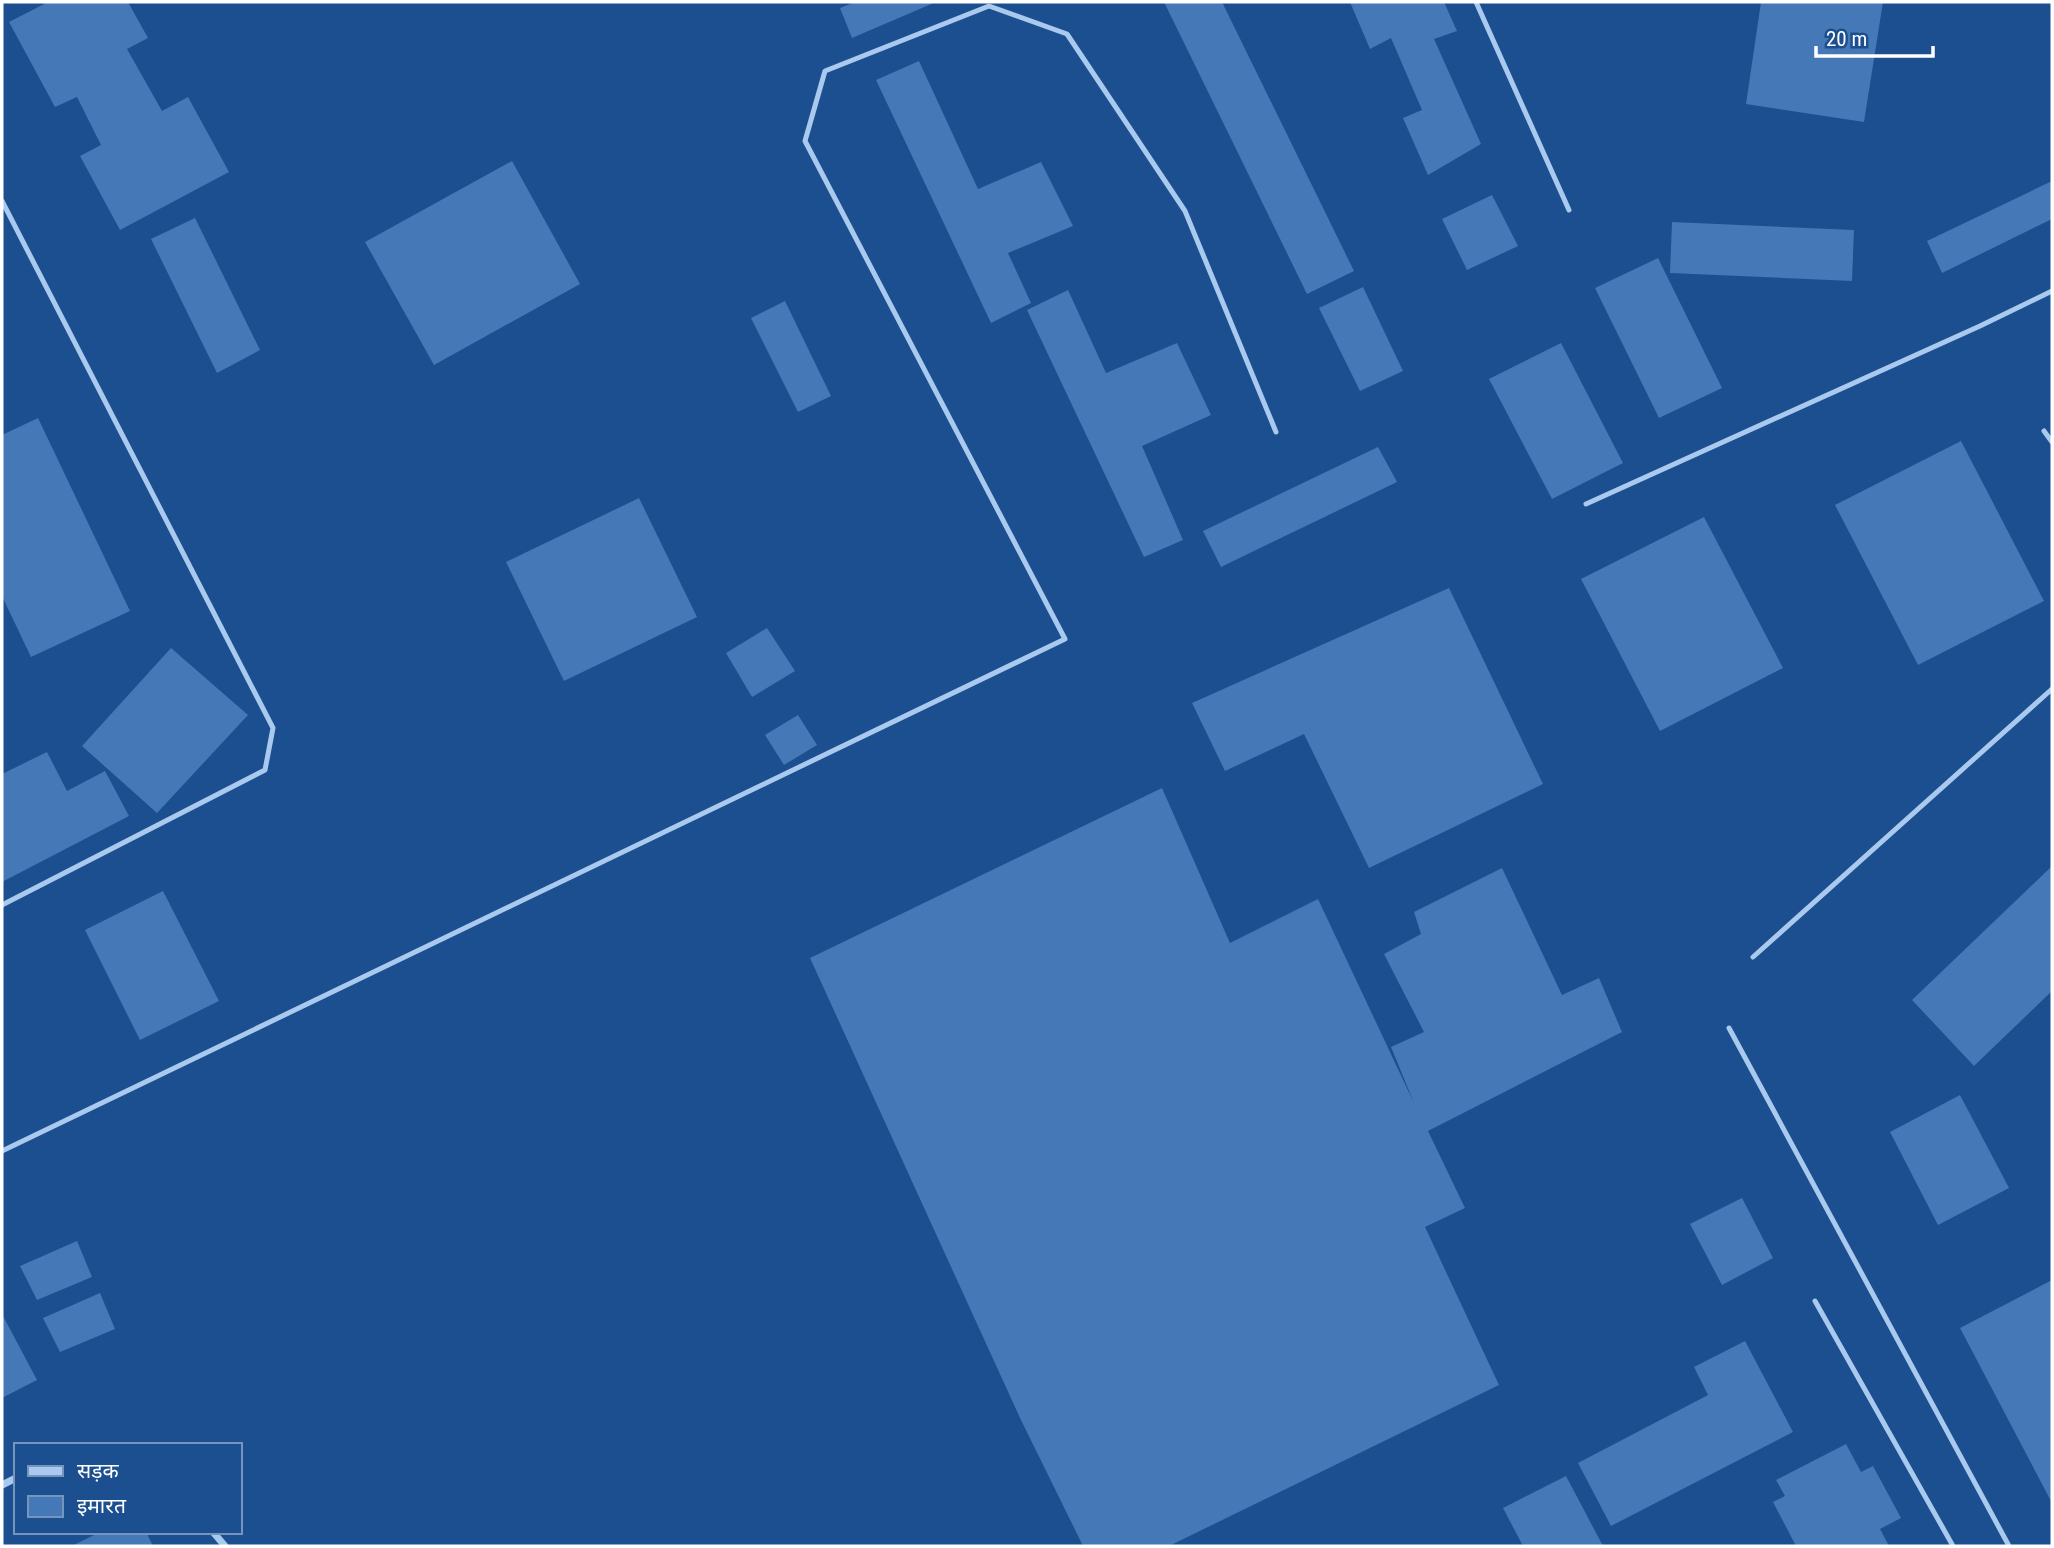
<svg xmlns="http://www.w3.org/2000/svg" width="2054" height="1548" font-family="'Roboto Condensed','Noto Sans Devanagari',sans-serif">
  <style>
    .building { fill: #4478b7 }
    .lines { fill: none; stroke-linecap: round; stroke-linejoin: round }
    .service { stroke: #a9c9ee; stroke-width: 5 }
    .minor { stroke: #a9c9ee; stroke-width: 7 }
  </style>
  <rect width="100%" height="100%" fill="#1b4f8f"/>
  <!-- building -->
  <g class="building">
    <polygon points="48,2 128,2 148,38 127,49 162,111 188,97 229,172 120,230 80,156 101,145 77,97 55,107 9,22"/>
    <polygon points="855,2 936,2 852,38 840,8"/>
    <polygon points="1164,2 1222,2 1354,271 1307,294"/>
    <polygon points="1350,2 1444,2 1457,31 1434,39 1481,144 1428,175 1403,118 1422,110 1391,38 1370,49"/>
    <polygon points="1761,2 1883,2 1864,122 1746,104"/>
    <polygon points="919,61 978,189 1041,162 1073,226 1008,253 1031,303 991,323 876,80"/>
    <polygon points="512,161 580,284 434,365 365,242"/>
    <polygon points="2052,181 2052,219 1942,273 1927,241"/>
    <polygon points="1492,195 1518,246 1467,270 1442,219"/>
    <polygon points="195,218 260,350 217,373 151,239"/>
    <polygon points="1672,222 1854,230 1852,281 1670,273"/>
    <polygon points="1658,258 1722,388 1659,418 1595,288"/>
    <polygon points="1363,287 1403,371 1360,391 1319,308"/>
    <polygon points="1068,290 1106,373 1177,343 1211,415 1142,446 1183,540 1144,557 1027,310"/>
    <polygon points="785,301 831,396 798,412 751,318"/>
    <polygon points="1561,343 1623,463 1552,499 1489,379"/>
    <polygon points="38,418 130,611 31,657 2,596 2,435"/>
    <polygon points="1961,441 2044,601 1918,665 1835,505"/>
    <polygon points="1378,447 1397,482 1221,567 1203,531"/>
    <polygon points="639,498 697,617 564,681 506,562"/>
    <polygon points="1704,517 1783,668 1660,731 1581,579"/>
    <polygon points="1449,588 1543,784 1369,868 1304,734 1225,771 1192,703"/>
    <polygon points="767,628 795,671 752,697 726,653"/>
    <polygon points="171,648 248,715 157,813 82,746"/>
    <polygon points="798,715 817,745 784,765 765,735"/>
    <polygon points="47,752 67,791 105,771 129,816 2,882 2,774"/>
    <polygon points="1162,788 1230,943 1318,899 1414,1103 1391,1047 1424,1032 1384,954 1421,934 1414,912 1502,868 1562,995 1599,978 1622,1032 1428,1131 1465,1208 1425,1227 1499,1385 1169,1546 1083,1546 1020,1418 810,958"/>
    <polygon points="2052,866 2052,991 1974,1066 1912,1000"/>
    <polygon points="163,891 219,1001 140,1040 85,930"/>
    <polygon points="1960,1095 2009,1188 1938,1225 1890,1132"/>
    <polygon points="1742,1198 1773,1258 1722,1285 1690,1224"/>
    <polygon points="77,1241 92,1277 37,1300 20,1266"/>
    <polygon points="2052,1280 2052,1503 1960,1328"/>
    <polygon points="100,1293 115,1329 60,1352 43,1318"/>
    <polygon points="2,1314 37,1380 2,1398"/>
    <polygon points="1745,1341 1793,1432 1611,1526 1578,1463 1708,1395 1694,1367"/>
    <polygon points="1846,1444 1861,1472 1873,1466 1901,1518 1880,1529 1889,1546 1796,1546 1773,1502 1785,1496 1776,1480"/>
    <polygon points="1566,1476 1603,1546 1523,1546 1503,1508"/>
    <polygon points="100,1532 146,1532 153,1546 72,1546"/>
  </g>
  <g class="lines">
    <!-- service -->
    <g class="service">
      <polyline points="1476,2 1569,210"/>
      <polyline points="2,201 273,728 265,770 2,905"/>
      <polyline points="2044,431 2052,442"/>
      <polyline points="1586,504 1980,326 2052,291"/>
      <polyline points="1753,957 2052,689"/>
      <polyline points="1729,1028 2009,1546"/>
      <polyline points="2,1151 1065,639 805,141 825,71 989,6 1067,34 1185,211 1276,432"/>
      <polyline points="1815,1301 1953,1546"/>
    </g>
    <!-- minor -->
    <g class="minor">
      <polyline points="2,1485 16,1478"/>
      <polyline points="213,1532 225,1546"/>
    </g>
  </g>
  <!-- border -->
  <rect width="2054" height="1548" fill="none" stroke="#ffffff" stroke-width="7"/>
  <!-- legend -->
  <rect x="14" y="1443" width="228" height="91" fill="#1b4f8f" stroke="#7695bc" stroke-width="2"/>
  <rect x="28" y="1466" width="35" height="10" fill="#a9c9ee" stroke="#7695bc" stroke-width="2"/>
  <text x="77" y="1478" font-size="21" fill="#ffffff">सड़क</text>
  <rect x="28" y="1496" width="35" height="21" fill="#4478b7" stroke="#7695bc" stroke-width="2"/>
  <text x="77" y="1513" font-size="21" fill="#ffffff">इमारत</text>
  <!-- scale -->
  <path d="M1816 46v10h117v-10" fill="none" stroke="#ffffff" stroke-width="3.5"/>
  <text x="1826" y="46" font-size="21" fill="#ffffff" stroke="#1b4f8f" stroke-width="5" paint-order="stroke">20 m</text>
</svg>
